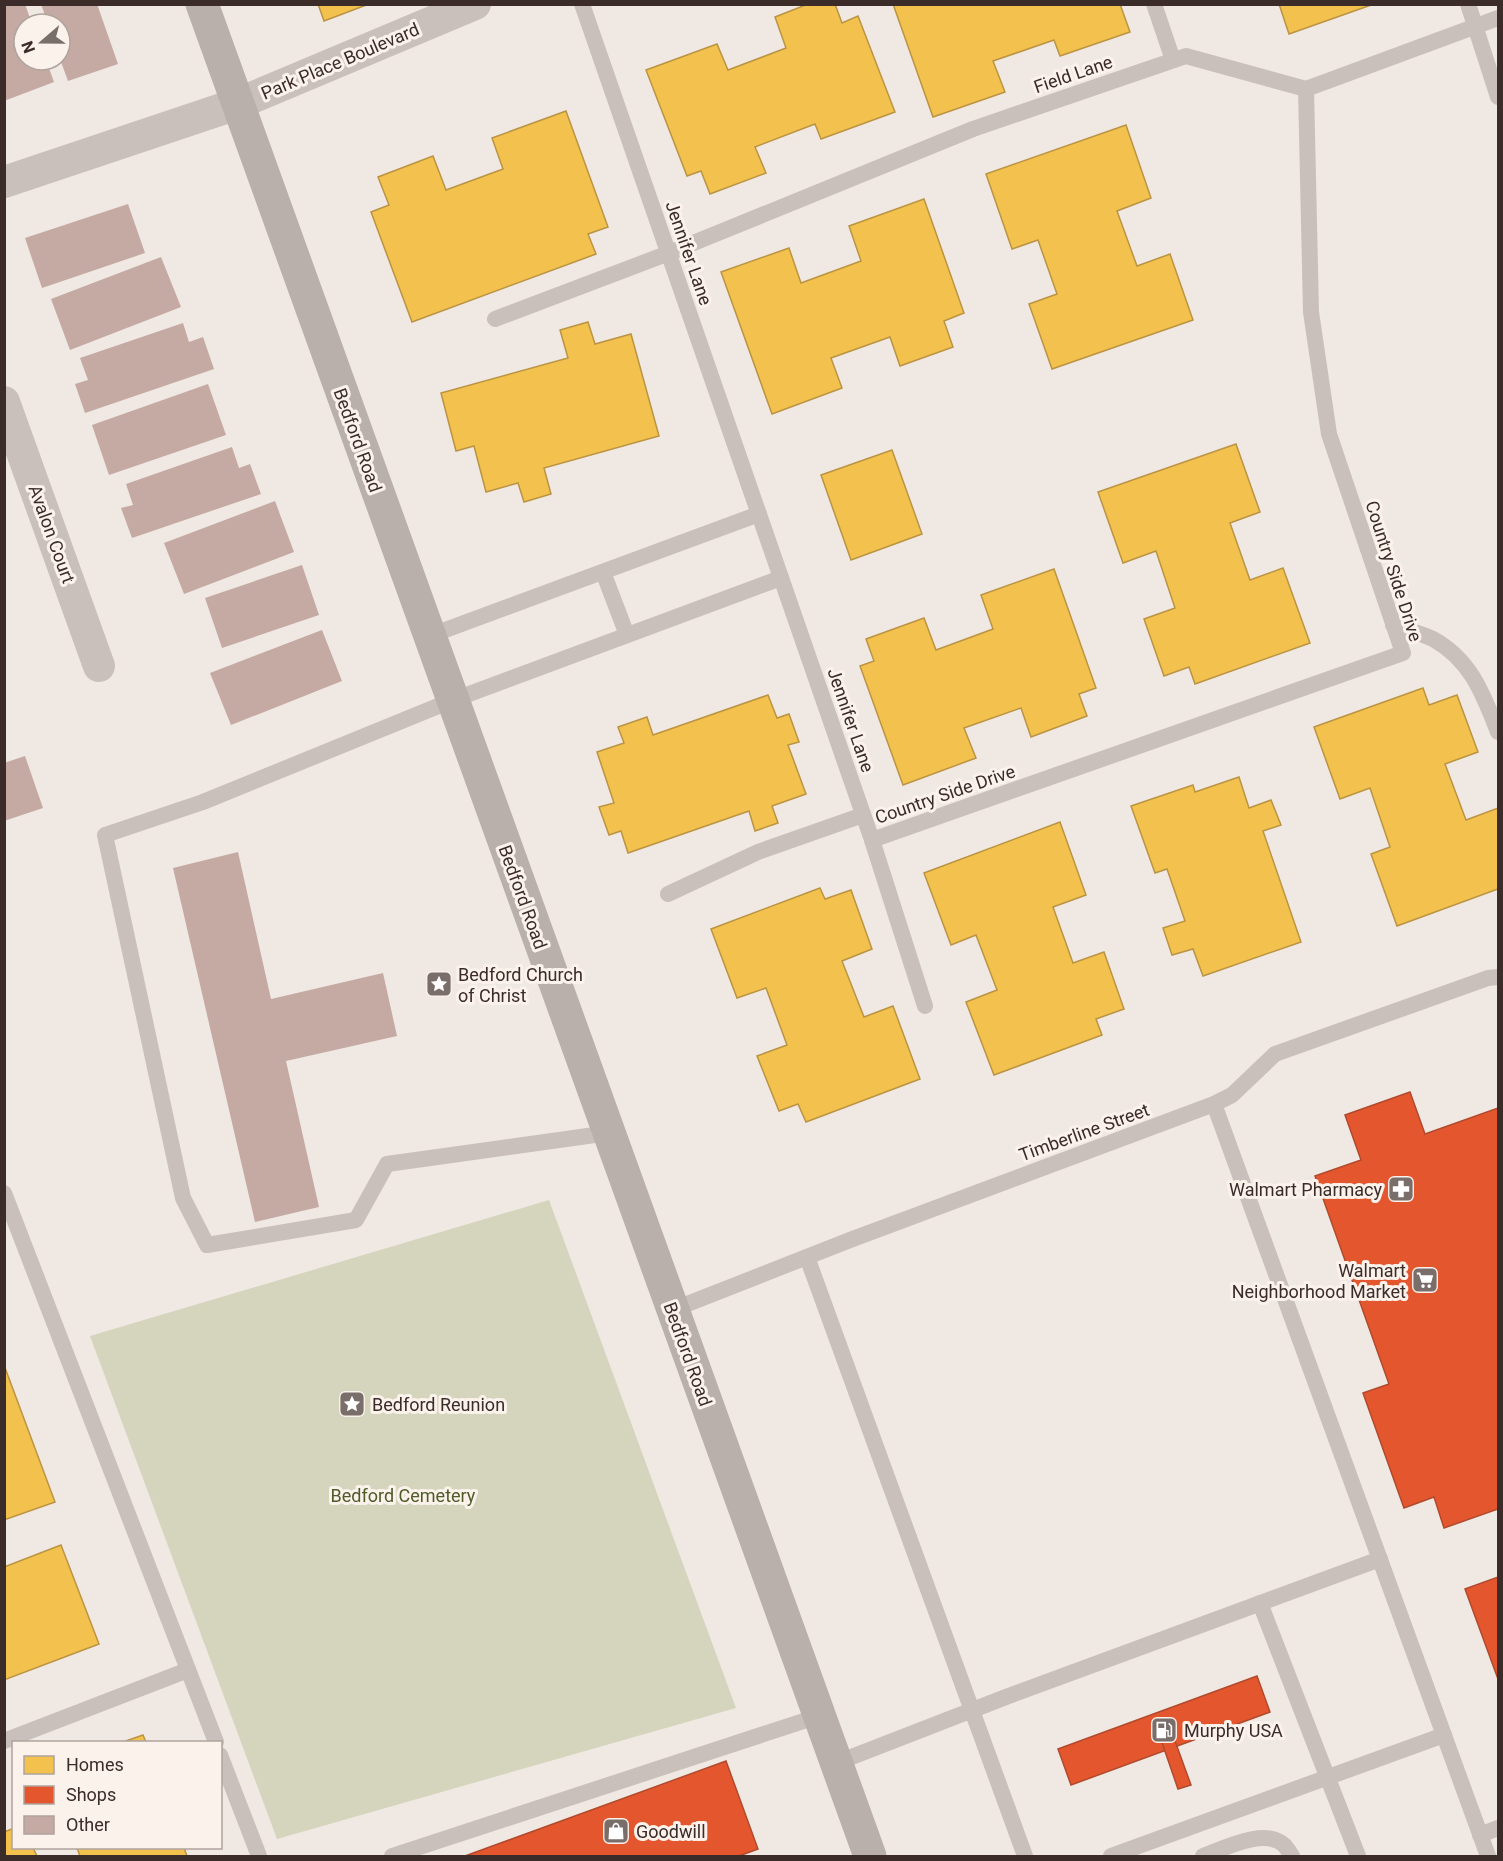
<svg xmlns="http://www.w3.org/2000/svg" width="1503" height="1861" font-family="Roboto,sans-serif">
  <style>
    .green { fill: #d4d5bc }
    .homes { fill: #f2c14e; stroke: #bb9443; stroke-width: 1.5 }
    .shops { fill: #e4572e; stroke: #b14a2c; stroke-width: 1.5 }
    .building { fill: #c5a9a3 }
    .lines { fill: none; stroke-linecap: round; stroke-linejoin: round }
    .lane { stroke: #c9c0bb; stroke-width: 16 }
    .street { stroke: #c9c0bb; stroke-width: 32 }
    .secondary { stroke: #b9b0ac; stroke-width: 33 }
    .labels { text-anchor: middle; dominant-baseline: central; stroke-width: 6; stroke-linejoin: round; paint-order: stroke }
    .street-label { font-size: 18px; fill: #3b2c29; stroke: #fbf2eb }
    .poi-label { font-size: 18px; fill: #3b2c29; stroke: #fbf2eb; text-anchor: start }
    .park-label { font-size: 18px; fill: #505b2a; stroke: #fbf2eb }
  </style>
  <rect width="100%" height="100%" fill="#f0e8e3"/>
  <!-- green -->
  <polygon class="green" points="549,1200 736,1708 277,1839 90,1336"/>
  <!-- homes -->
  <g class="homes">
    <polygon points="318,4 369,4 324,21"/>
    <polygon points="808,4 835,4 842,23 858,16 895,112 821,139 815,124 755,147 766,173 710,194 701,171 687,176 646,70 717,44 728,70 786,48 775,17"/>
    <polygon points="893,4 1120,4 1130,32 1060,56 1054,40 993,61 1005,92 933,117"/>
    <polygon points="1279,4 1374,4 1289,34"/>
    <polygon points="566,111 608,227 588,234 596,254 412,322 371,212 389,205 378,177 433,156 446,190 503,169 492,138"/>
    <polygon points="1126,125 1151,198 1117,211 1137,266 1170,254 1193,320 1052,369 1029,304 1057,294 1038,240 1012,249 986,174"/>
    <polygon points="924,199 964,313 944,321 953,347 900,366 890,337 831,358 842,388 772,414 721,272 789,248 801,283 861,261 849,226"/>
    <polygon points="588,322 595,344 631,334 659,436 544,468 551,494 524,502 518,483 486,492 474,446 456,451 441,393 568,358 560,330"/>
    <polygon points="1236,444 1260,512 1230,523 1250,580 1283,568 1310,643 1195,684 1189,667 1164,676 1144,619 1175,608 1156,551 1123,563 1098,492"/>
    <polygon points="892,450 922,534 851,560 821,475"/>
    <polygon points="1054,569 1096,688 1079,694 1087,716 1031,737 1021,708 964,728 976,758 903,785 860,666 874,661 866,639 924,618 936,650 993,629 981,595"/>
    <polygon points="1423,688 1429,705 1457,695 1478,752 1445,764 1466,820 1498,808 1498,889 1397,926 1371,854 1390,847 1370,788 1340,799 1314,727"/>
    <polygon points="768,695 777,718 789,714 799,742 788,745 806,794 772,806 778,823 755,831 749,811 628,853 621,831 609,835 599,807 614,803 597,752 624,743 618,727 647,717 653,735"/>
    <polygon points="1239,777 1249,808 1271,800 1281,825 1263,831 1301,942 1203,976 1193,949 1172,955 1163,928 1185,921 1167,869 1155,873 1131,806 1193,785 1195,792"/>
    <polygon points="1060,822 1086,895 1053,907 1073,963 1104,952 1124,1009 1096,1019 1102,1035 994,1075 966,1002 997,990 976,935 951,945 924,873"/>
    <polygon points="820,888 825,899 851,890 872,949 842,961 864,1017 893,1006 920,1079 806,1122 798,1104 779,1111 757,1056 787,1045 766,988 737,998 711,929"/>
    <polygon points="4,1365 55,1502 4,1520"/>
    <polygon points="61,1545 99,1644 4,1680 4,1567"/>
    <polygon points="143,1735 146,1742 123,1742"/>
    <polygon points="14,1828 14,1848 33,1848 37,1856 4,1856 4,1832"/>
    <polygon points="77,1848 184,1848 187,1856 80,1856"/>
  </g>
  <!-- shops -->
  <g class="shops">
    <polygon points="1410,1092 1425,1134 1498,1108 1498,1509 1444,1528 1434,1497 1404,1508 1363,1393 1389,1384 1315,1176 1361,1160 1345,1115"/>
    <polygon points="1498,1577 1498,1679 1465,1589"/>
    <polygon points="1257,1676 1270,1712 1071,1785 1058,1749"/>
    <polygon points="1171,1730 1191,1785 1178,1789 1159,1734"/>
    <polygon points="726,1761 758,1849 739,1856 465,1856"/>
  </g>
  <!-- building -->
  <g class="building">
    <polygon points="4,4 25,4 32,24 24,24 24,60 46,60 54,82 4,101"/>
    <polygon points="41,4 97,4 118,64 68,81 60,59 60,24 48,24"/>
    <polygon points="128,204 145,253 42,288 25,238"/>
    <polygon points="161,257 181,307 70,350 51,299"/>
    <polygon points="183,323 189,342 203,337 214,369 85,413 75,384 88,380 80,358"/>
    <polygon points="208,384 226,435 109,475 92,425"/>
    <polygon points="232,447 239,468 250,464 261,494 132,538 121,508 133,505 126,484"/>
    <polygon points="275,501 294,552 184,594 164,543"/>
    <polygon points="302,565 319,615 222,648 205,598"/>
    <polygon points="322,630 342,681 231,725 210,673"/>
    <polygon points="25,756 43,808 4,821 4,763"/>
    <polygon points="238,852 271,999 383,973 397,1036 286,1061 319,1207 255,1222 173,868"/>
  </g>
  <g class="lines">
    <!-- lane -->
    <g class="lane">
      <polyline points="582,4 872,840 925,1006"/>
      <polyline points="1154,4 1173,60"/>
      <polyline points="1468,4 1498,97"/>
      <polyline points="495,319 669,253 973,129 1186,56 1306,89 1498,18"/>
      <polyline points="603,572 627,635"/>
      <path d="M1393,625C1406,630 1421,633 1433,639C1471,660 1483,694 1498,732"/>
      <polyline points="429,636 759,514"/>
      <polyline points="872,840 1403,653 1329,434 1311,312 1306,89"/>
      <polyline points="668,894 758,852 863,815"/>
      <polyline points="1214,1104 1488,1856"/>
      <polyline points="609,1133 387,1164 356,1220 207,1245 183,1198 105,835 203,802 453,700 781,578"/>
      <polyline points="4,1193 216,1742"/>
      <polyline points="807,1257 1025,1856"/>
      <polyline points="672,1310 850,1240 1214,1104 1232,1095 1275,1054 1488,978 1498,977"/>
      <polyline points="1260,1603 1358,1856"/>
      <polyline points="4,1741 188,1670"/>
      <polyline points="220,1755 259,1856"/>
      <polyline points="836,1763 1006,1697 1380,1559"/>
      <polyline points="1480,1835 1498,1828"/>
      <polyline points="392,1856 819,1716"/>
      <polyline points="1111,1856 1444,1735"/>
      <path d="M1203,1856C1223,1849 1265,1827 1284,1845C1287,1848 1290,1853 1292,1856"/>
    </g>
    <!-- street -->
    <g class="street">
      <polyline points="4,182 237,104 475,4"/>
      <polyline points="4,402 99,666"/>
    </g>
    <!-- secondary -->
    <polyline class="secondary" points="202,4 870,1856"/>
  </g>
  <!-- icons -->
  <defs>
    <symbol id="sight-square" viewBox="-11 -11 22 22"><rect x="-9" y="-9" width="18" height="18" rx="4" fill="#7a6e6a" stroke="#fbf2eb"/><path d="M0-6L1.8-2.2L6-1.7L2.9 1.2L3.7 5.4L0 3.3L-3.7 5.4L-2.9 1.2L-6-1.7L-1.8-2.2Z" fill="#fff"/></symbol>
    <symbol id="pharmacy-square" viewBox="-11 -11 22 22"><rect x="-9" y="-9" width="18" height="18" rx="4" fill="#7a6e6a" stroke="#fbf2eb"/><path d="M-2-6h4v4h4v4h-4v4h-4v-4h-4v-4h4Z" fill="#fff"/></symbol>
    <symbol id="supermarket-square" viewBox="-11 -11 22 22"><rect x="-9" y="-9" width="18" height="18" rx="4" fill="#7a6e6a" stroke="#fbf2eb"/><path d="M-6-5.5h2.5l.6 2H6L4.5 2H-2.5L-4.4-4H-6ZM-1.5 3.2a1.3 1.3 0 1 0 .1 0ZM3 3.2a1.3 1.3 0 1 0 .1 0Z" fill="#fff"/></symbol>
    <symbol id="fuel-square" viewBox="-11 -11 22 22"><rect x="-9" y="-9" width="18" height="18" rx="4" fill="#7a6e6a" stroke="#fbf2eb"/><path d="M-5.5-6h7V0h2V4h1.3V-2.5L3-4.5l.8-.8L6-3V5H2.5V1h-1V6h-7ZM-4.2-4.7v3.2H.2V-4.7Z" fill="#fff"/></symbol>
    <symbol id="shop-square" viewBox="-11 -11 22 22"><rect x="-9" y="-9" width="18" height="18" rx="4" fill="#7a6e6a" stroke="#fbf2eb"/><path d="M-5-2.5h2.3a2.7 3.5 0 0 1 5.4 0H5L5.5 6h-11ZM-1.5-2.5h3a1.5 2.3 0 0 0-3 0Z" fill="#fff"/></symbol>
  </defs>
  <g fill-rule="evenodd">
    <use href="#sight-square" x="424" y="969" width="30" height="30"/>
    <use href="#pharmacy-square" x="1386" y="1174" width="30" height="30"/>
    <use href="#supermarket-square" x="1410" y="1265" width="30" height="30"/>
    <use href="#sight-square" x="337" y="1389" width="30" height="30"/>
    <use href="#fuel-square" x="1149" y="1715" width="30" height="30"/>
    <use href="#shop-square" x="601" y="1816" width="30" height="30"/>
  </g>
  <g class="labels">
    <!-- street labels -->
    <g class="street-label">
      <text transform="translate(340 61) rotate(-23)">Park Place Boulevard</text>
      <text transform="translate(1073 74) rotate(-19)">Field Lane</text>
      <text transform="translate(689 253) rotate(71)">Jennifer Lane</text>
      <text transform="translate(358 440) rotate(70)">Bedford Road</text>
      <text transform="translate(52 534) rotate(70)">Avalon Court</text>
      <text transform="translate(1394 571) rotate(72)">Country Side Drive</text>
      <text transform="translate(851 720) rotate(71)">Jennifer Lane</text>
      <text transform="translate(945 794) rotate(-19)">Country Side Drive</text>
      <text transform="translate(523 897) rotate(70)">Bedford Road</text>
      <text transform="translate(1084 1132) rotate(-20)">Timberline Street</text>
      <text transform="translate(688 1354) rotate(70)">Bedford Road</text>
    </g>
    <!-- poi labels -->
    <g class="poi-label">
      <text x="458" y="974">Bedford Church<tspan x="458" dy="21">of Christ</tspan></text>
      <text x="1382" y="1189" text-anchor="end">Walmart Pharmacy</text>
      <text x="1406" y="1270" text-anchor="end">Walmart<tspan x="1406" dy="21">Neighborhood Market</tspan></text>
      <text x="372" y="1404">Bedford Reunion</text>
      <text x="1184" y="1730">Murphy USA</text>
      <text x="636" y="1831">Goodwill</text>
    </g>
    <!-- park labels -->
    <g class="park-label">
      <text x="403" y="1495">Bedford Cemetery</text>
    </g>
  </g>
  <!-- border -->
  <rect width="1503" height="1861" fill="none" stroke="#3b2c29" stroke-width="12"/>
  <!-- legend -->
  <rect x="12" y="1741" width="210" height="108" fill="#fbf2eb" stroke="#aea39d" stroke-width="1.5"/>
  <rect x="24" y="1756" width="30" height="18" fill="#f2c14e" stroke="#aea39d" stroke-width="1.5"/>
  <text x="66" y="1771" font-size="18" fill="#3b2c29">Homes</text>
  <rect x="24" y="1786" width="30" height="18" fill="#e4572e" stroke="#aea39d" stroke-width="1.5"/>
  <text x="66" y="1801" font-size="18" fill="#3b2c29">Shops</text>
  <rect x="24" y="1816" width="30" height="18" fill="#c5a9a3" stroke="#aea39d" stroke-width="1.5"/>
  <text x="66" y="1831" font-size="18" fill="#3b2c29">Other</text>
  <!-- north arrow -->
  <g transform="translate(42 42) rotate(250)"><circle r="28" fill="#fbf2eb" stroke="#aea39d" stroke-width="1.5"/>
  <path d="M0-4.5L10 22L0 15L-10 22Z" fill="#7a6e6a"/>
  <text y="-9" font-size="16" font-weight="bold" text-anchor="middle" fill="#3b2c29">N</text>
  </g>
</svg>
